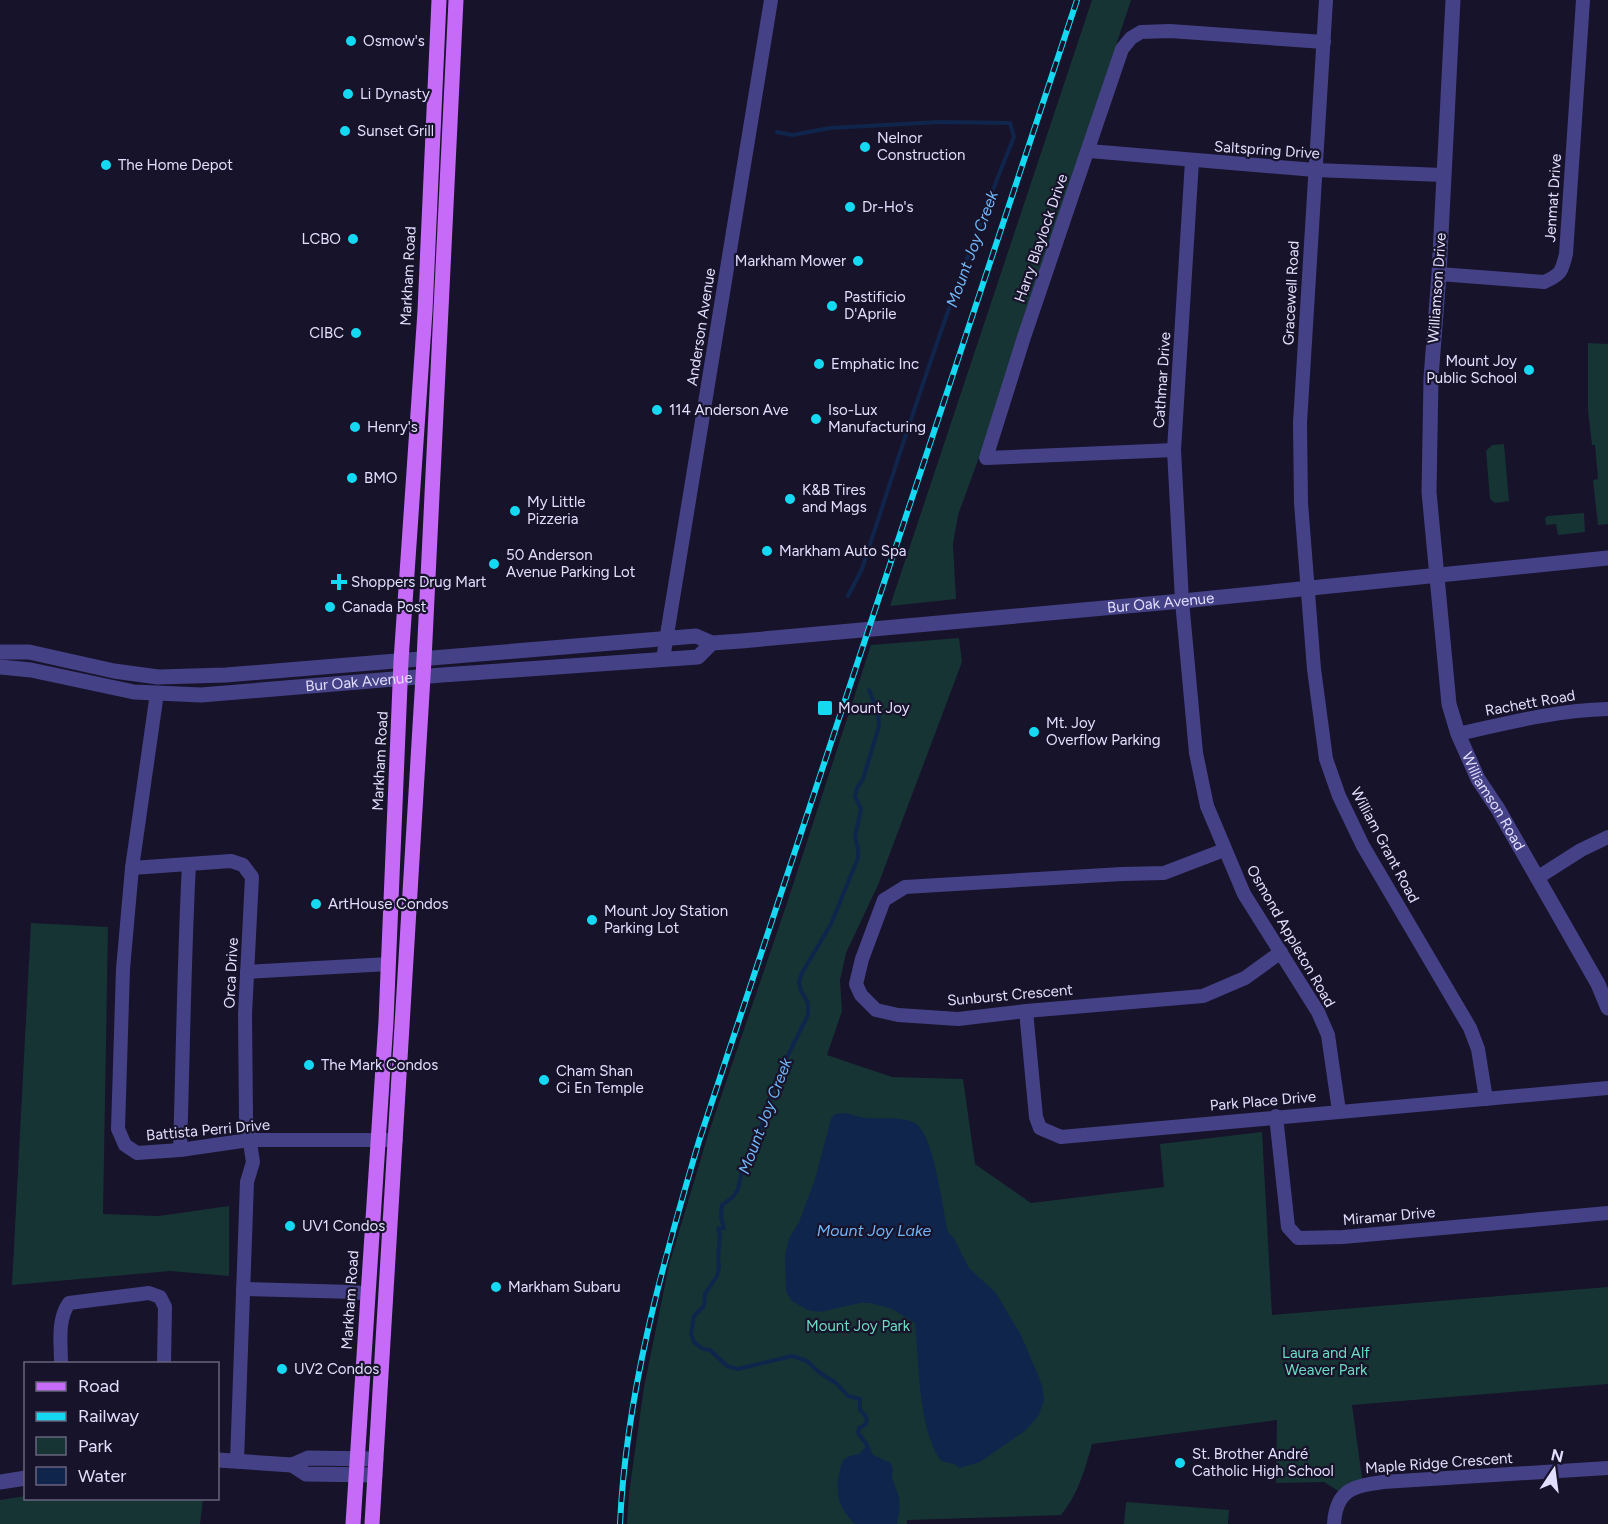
<svg xmlns="http://www.w3.org/2000/svg" width="1608" height="1524" font-family="Figtree,sans-serif">
  <style>
    .green { fill: #163434 }
    .water { fill: #10254c }
    .lines { fill: none; stroke-linecap: round; stroke-linejoin: round }
    .stream { stroke: #10254c; stroke-width: 4 }
    .minor { stroke: #444187; stroke-width: 14 }
    .tertiary { stroke: #444187; stroke-width: 15 }
    .primary { stroke: #c56bf7; stroke-width: 15 }
    .rail-casing { stroke: #15d9f2; stroke-width: 6 }
    .rail { stroke: #17132a; stroke-width: 4; stroke-dasharray: 11; stroke-linecap: butt }
    .poi-dot { fill: #15d9f2; stroke: #17132a; stroke-width: 2 }
    .labels { text-anchor: middle; dominant-baseline: central; stroke-width: 4.5; stroke-linejoin: round; paint-order: stroke }
    .poi-label { font-size: 15px; fill: #e2defd; stroke: #17132a; text-anchor: start }
    .street-label { font-size: 15px; fill: #e2defd; stroke: #17132a }
    .park-label { font-size: 15px; fill: #6cdbc1; stroke: #17132a }
    .water-label { font-size: 16px; font-style: italic; fill: #72b7f7; stroke: #17132a }
  </style>
  <rect width="100%" height="100%" fill="#17132a"/>
  <!-- green -->
  <g class="green">
    <polygon points="1092,0 1131,0 985,441 958,515 953,544 956,599 890,606"/>
    <polygon points="1588,343 1608,344 1608,524 1598,525 1593,480 1598,479 1595,445 1592,445 1588,410"/>
    <polygon points="1504,444 1509,501 1495,503 1490,499 1486,451 1492,445"/>
    <polygon points="1584,513 1585,532 1558,535 1556,524 1546,525 1545,518 1548,516"/>
    <path d="M959,638L962,662L878,885L846,953L840,980L842,1011L827,1055L892,1077L963,1079L975,1164L1031,1203L1164,1187L1160,1144L1262,1132L1272,1315L1608,1287V1384L1352,1405L1363,1485L1343,1494L1324,1482L1276,1483L1277,1420L1092,1444C1085,1470 1078,1494 1061,1515L907,1520V1524H627L629,1493L644,1387L669,1265L708,1135L788,900L871,645Z"/>
    <polygon points="31,923 108,927 103,1214 159,1216 229,1206 229,1276 170,1271 12,1285"/>
    <polygon points="25,1496 26,1498 203,1499 200,1524 0,1524 0,1500"/>
    <polygon points="1126,1502 1229,1510 1228,1524 1124,1524"/>
  </g>
  <!-- water -->
  <g class="water">
    <path d="M846,1113C854,1115 861,1118 869,1118C884,1119 900,1116 915,1123C934,1134 943,1210 948,1232L953,1237L969,1268L996,1293L1022,1337L1042,1385L1044,1400L1039,1415L1026,1430L980,1462L960,1468L954,1464L941,1461C918,1428 919,1363 915,1323L892,1309L870,1303H860L820,1312L807,1310L792,1301L786,1292L785,1255L789,1238L799,1222L815,1179L831,1119L835,1114Z"/>
    <path d="M867,1445H869L873,1455L891,1463L893,1469L892,1478L899,1496L900,1507L897,1524H855C835,1505 834,1486 843,1460L850,1456L859,1454Z"/>
  </g>
  <g class="lines">
    <!-- stream -->
    <g class="stream">
      <path d="M777,132L793,135L830,128L940,122L1010,123L1014,137C956,279 909,424 862,569L848,596"/>
      <path d="M867,1445L858,1433L859,1428L866,1424C868,1417 865,1415 860,1410V1399L848,1396L836,1383L820,1373L807,1361L792,1356L738,1369L727,1366L710,1350L703,1349L694,1342L691,1334L694,1316L704,1306L705,1294L717,1276L719,1267L718,1258L720,1236L718,1229L724,1228L721,1217L722,1205L733,1197L738,1189L743,1166L761,1127L776,1079L808,1015V1003L801,991L799,982L802,973L831,924L858,858V848L855,837L861,809L855,796L857,788L863,779L879,726L878,713L869,690"/>
    </g>
    <!-- minor -->
    <g class="minor">
      <polyline points="1326,0 1300,423 1301,503 1314,669 1326,759 1339,796 1363,846 1470,1028 1478,1049 1486,1099"/>
      <polyline points="1089,151 1315,170 1443,175"/>
      <polyline points="1192,161 1174,450 1182,601 1196,753 1207,806 1244,894 1318,1012 1328,1035 1339,1111"/>
      <path d="M1439,274L1544,282C1561,275 1562,271 1566,254L1583,0"/>
      <polyline points="1174,450 986,458 1024,337 1122,49 1131,38 1141,32 1170,31 1324,42"/>
      <polyline points="663,659 771,0"/>
      <polyline points="157,693 132,868 123,969 118,1129 125,1145 137,1153 180,1150 249,1140 396,1140"/>
      <path d="M1458,734C1507,723 1558,710 1608,709"/>
      <polyline points="1224,850 1164,873 1122,874 905,887 884,900 862,959 856,984 861,995 876,1010 898,1015 958,1019 1026,1011 1203,996 1245,978 1281,952"/>
      <polyline points="132,868 231,861 243,865 252,877 245,1014 246,1117 253,1162 247,1182 237,1461"/>
      <polyline points="1537,878 1581,850 1608,837"/>
      <polyline points="247,972 389,964"/>
      <polyline points="1026,1011 1036,1117 1040,1128 1061,1137 1608,1088"/>
      <polyline points="1276,1116 1288,1227 1298,1238 1343,1237 1608,1213"/>
      <path d="M180,1150C183,1055 184,960 189,864"/>
      <polyline points="243,1289 354,1292 368,1294"/>
      <path d="M61,1364C61,1343 57,1320 69,1303L149,1293L160,1297L165,1307L164,1364"/>
      <path d="M1334,1524C1336,1489 1354,1486 1383,1482L1608,1468"/>
    </g>
    <!-- tertiary -->
    <g class="tertiary">
      <path id="s1" d="M1453,0L1439,274L1431,378L1429,492L1449,704L1458,734L1478,779L1498,809L1598,984L1608,1008"/>
      <path id="s2" d="M0,652H29L114,671L158,677L226,675L696,636L712,643L741,641L1182,601L1608,558"/>
      <path id="s3" d="M0,667L31,670L134,692L201,695L442,675L698,657L712,643"/>
      <polyline points="218,1460 292,1465 308,1458 376,1459"/>
      <polyline points="292,1465 306,1474 375,1475"/>
      <polyline points="0,1482 26,1478"/>
    </g>
    <!-- primary -->
    <g class="primary">
      <polyline points="353,1524 386,1021 401,661 425,311 439,0"/>
      <polyline points="372,1524 424,660 456,0"/>
    </g>
    <defs>
      <path id="rail" d="M620,1524C626,1393 662,1266 699,1141L1077,0"/>
    </defs>
    <!-- rail casing -->
    <use href="#rail" class="rail-casing"/>
    <!-- rail -->
    <use href="#rail" class="rail"/>
  </g>
  <!-- markers -->
  <g class="poi-dot">
    <circle cx="351" cy="41" r="6"/>
    <circle cx="348" cy="94" r="6"/>
    <circle cx="345" cy="131" r="6"/>
    <circle cx="865" cy="147" r="6"/>
    <circle cx="106" cy="165" r="6"/>
    <circle cx="850" cy="207" r="6"/>
    <circle cx="353" cy="239" r="6"/>
    <circle cx="858" cy="261" r="6"/>
    <circle cx="832" cy="306" r="6"/>
    <circle cx="356" cy="333" r="6"/>
    <circle cx="819" cy="364" r="6"/>
    <circle cx="1529" cy="370" r="6"/>
    <circle cx="657" cy="410" r="6"/>
    <circle cx="816" cy="419" r="6"/>
    <circle cx="355" cy="427" r="6"/>
    <circle cx="352" cy="478" r="6"/>
    <circle cx="790" cy="499" r="6"/>
    <circle cx="515" cy="511" r="6"/>
    <circle cx="767" cy="551" r="6"/>
    <circle cx="494" cy="564" r="6"/>
    <path d="M336 573h6v6h6v6h-6v6h-6v-6h-6v-6h6z"/>
    <circle cx="330" cy="607" r="6"/>
    <rect x="817" y="700" width="16" height="16" rx="3"/>
    <circle cx="1034" cy="732" r="6"/>
    <circle cx="316" cy="904" r="6"/>
    <circle cx="592" cy="920" r="6"/>
    <circle cx="309" cy="1065" r="6"/>
    <circle cx="544" cy="1080" r="6"/>
    <circle cx="290" cy="1226" r="6"/>
    <circle cx="496" cy="1287" r="6"/>
    <circle cx="282" cy="1369" r="6"/>
    <circle cx="1180" cy="1463" r="6"/>
  </g>
  <g class="labels">
    <!-- poi labels -->
    <g class="poi-label">
      <text x="363" y="41">Osmow's</text>
      <text x="360" y="94">Li Dynasty</text>
      <text x="357" y="131">Sunset Grill</text>
      <text x="877" y="138">Nelnor<tspan x="877" dy="17">Construction</tspan></text>
      <text x="118" y="165">The Home Depot</text>
      <text x="862" y="207">Dr-Ho's</text>
      <text x="341" y="239" text-anchor="end">LCBO</text>
      <text x="846" y="261" text-anchor="end">Markham Mower</text>
      <text x="844" y="297">Pastificio<tspan x="844" dy="17">D'Aprile</tspan></text>
      <text x="344" y="333" text-anchor="end">CIBC</text>
      <text x="1517" y="361" text-anchor="end">Mount Joy<tspan x="1517" dy="17">Public School</tspan></text>
      <text x="831" y="364">Emphatic Inc</text>
      <text x="669" y="410">114 Anderson Ave</text>
      <text x="828" y="410">Iso-Lux<tspan x="828" dy="17">Manufacturing</tspan></text>
      <text x="367" y="427">Henry's</text>
      <text x="364" y="478">BMO</text>
      <text x="802" y="490">K&amp;B Tires<tspan x="802" dy="17">and Mags</tspan></text>
      <text x="527" y="502">My Little<tspan x="527" dy="17">Pizzeria</tspan></text>
      <text x="779" y="551">Markham Auto Spa</text>
      <text x="506" y="555">50 Anderson<tspan x="506" dy="17">Avenue Parking Lot</tspan></text>
      <text x="351" y="582">Shoppers Drug Mart</text>
      <text x="342" y="607">Canada Post</text>
      <text x="838" y="708">Mount Joy</text>
      <text x="1046" y="723">Mt. Joy<tspan x="1046" dy="17">Overflow Parking</tspan></text>
      <text x="328" y="904">ArtHouse Condos</text>
      <text x="604" y="911">Mount Joy Station<tspan x="604" dy="17">Parking Lot</tspan></text>
      <text x="321" y="1065">The Mark Condos</text>
      <text x="556" y="1071">Cham Shan<tspan x="556" dy="17">Ci En Temple</tspan></text>
      <text x="302" y="1226">UV1 Condos</text>
      <text x="508" y="1287">Markham Subaru</text>
      <text x="294" y="1369">UV2 Condos</text>
      <text x="1192" y="1454">St. Brother André<tspan x="1192" dy="17">Catholic High School</tspan></text>
    </g>
    <!-- street labels -->
    <g class="street-label">
      <text transform="translate(1267 150) rotate(4)">Saltspring Drive</text>
      <text transform="translate(1553 198) rotate(-86)">Jenmat Drive</text>
      <text transform="translate(1041 238) rotate(-71)">Harry Blaylock Drive</text>
      <text transform="translate(408 276) rotate(-87)">Markham Road</text>
      <text transform="translate(1437 288) rotate(-86)">Williamson Drive</text>
      <text transform="translate(1291 293) rotate(-87)">Gracewell Road</text>
      <text transform="translate(701 327) rotate(-81)">Anderson Avenue</text>
      <text transform="translate(1162 380) rotate(-86)">Cathmar Drive</text>
      <text stroke="none"><textPath href="#s2" startOffset="1168">Bur Oak Avenue</textPath></text>
      <text stroke="none"><textPath href="#s3" startOffset="362">Bur Oak Avenue</textPath></text>
      <text transform="translate(1530 703) rotate(-10)">Rachett Road</text>
      <text transform="translate(380 761) rotate(-87)">Markham Road</text>
      <text stroke="none"><textPath href="#s1" startOffset="813">Williamson Road</textPath></text>
      <text transform="translate(1385 845) rotate(62)">William Grant Road</text>
      <text transform="translate(1291 936) rotate(60)">Osmond Appleton Road</text>
      <text transform="translate(231 973) rotate(-87)">Orca Drive</text>
      <text transform="translate(1010 995) rotate(-5)">Sunburst Crescent</text>
      <text transform="translate(1263 1101) rotate(-5)">Park Place Drive</text>
      <text transform="translate(208 1130) rotate(-5)">Battista Perri Drive</text>
      <text transform="translate(1389 1216) rotate(-5)">Miramar Drive</text>
      <text transform="translate(350 1300) rotate(-86)">Markham Road</text>
      <text transform="translate(1439 1463) rotate(-4)">Maple Ridge Crescent</text>
    </g>
    <!-- park labels -->
    <g class="park-label">
      <text x="858" y="1326">Mount Joy Park</text>
      <text x="1326" y="1353">Laura and Alf<tspan x="1326" dy="17">Weaver Park</tspan></text>
    </g>
    <!-- water labels -->
    <g class="water-label">
      <text transform="translate(972 249) rotate(-70)">Mount Joy Creek</text>
      <text transform="translate(765 1116) rotate(-69)">Mount Joy Creek</text>
      <text x="874" y="1230">Mount Joy Lake</text>
    </g>
  </g>
  <!-- legend -->
  <rect x="24" y="1362" width="195" height="138" fill="#17132a" stroke="#68647e" stroke-width="1.5"/>
  <rect x="36" y="1382" width="30" height="9" fill="#c56bf7" stroke="#68647e" stroke-width="1.5"/>
  <text x="78" y="1392" font-size="18" fill="#e2defd">Road</text>
  <rect x="36" y="1412" width="30" height="9" fill="#15d9f2" stroke="#68647e" stroke-width="1.5"/>
  <text x="78" y="1422" font-size="18" fill="#e2defd">Railway</text>
  <rect x="36" y="1437" width="30" height="18" fill="#163434" stroke="#68647e" stroke-width="1.5"/>
  <text x="78" y="1452" font-size="18" fill="#e2defd">Park</text>
  <rect x="36" y="1467" width="30" height="18" fill="#10254c" stroke="#68647e" stroke-width="1.5"/>
  <text x="78" y="1482" font-size="18" fill="#e2defd">Water</text>
  <!-- north arrow -->
  <g transform="translate(1554 1470) rotate(13)" stroke="#17132a" stroke-width="4.5" paint-order="stroke">
  <path d="M0-4.5L10 22L0 15L-10 22Z" fill="#e2defd"/>
  <text y="-9" font-size="16" font-weight="bold" text-anchor="middle" fill="#e2defd">N</text>
  </g>
</svg>
